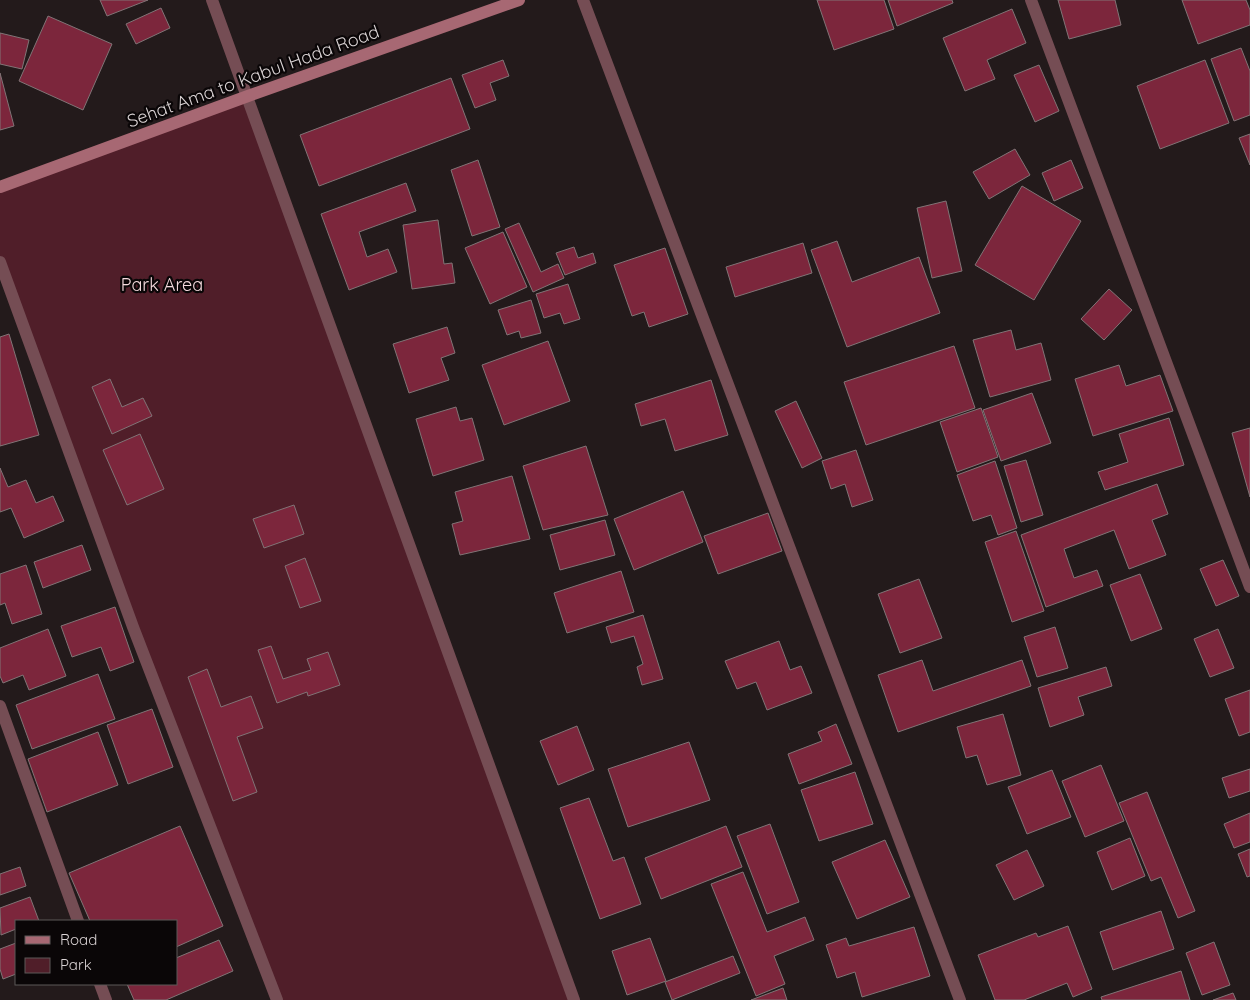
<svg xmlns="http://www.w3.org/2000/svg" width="1250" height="1000" font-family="Quicksand,sans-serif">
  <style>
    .green { fill: #501e29 }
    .building { fill: #7c263c; stroke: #817476 }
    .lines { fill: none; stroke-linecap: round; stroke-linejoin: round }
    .minor { stroke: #754d54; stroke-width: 12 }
    .tertiary { stroke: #754d54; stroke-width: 12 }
    .secondary { stroke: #a76873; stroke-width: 12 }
    .labels { text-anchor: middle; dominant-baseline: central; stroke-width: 4.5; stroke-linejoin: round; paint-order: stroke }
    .street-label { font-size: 18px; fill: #dad3d4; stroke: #0a0607 }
    .park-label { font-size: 18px; fill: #f4d9dd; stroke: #0a0607 }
  </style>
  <rect width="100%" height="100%" fill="#231a1b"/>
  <!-- green -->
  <polygon class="green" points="248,96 574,1000 275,1000 0,261 0,187"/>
  <!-- building -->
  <g class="building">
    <polygon points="100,0 148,0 107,16"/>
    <polygon points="817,0 884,0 894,29 834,50"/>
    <polygon points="888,0 952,0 953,3 897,26"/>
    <polygon points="1058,0 1115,0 1121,25 1069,39"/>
    <polygon points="1182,0 1246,0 1250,10 1250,25 1198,44"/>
    <polygon points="161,8 170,28 136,44 126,24"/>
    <polygon points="1012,9 1026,43 987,60 995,79 965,91 943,38"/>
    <polygon points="48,16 112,44 83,110 19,81"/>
    <polygon points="0,33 29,40 22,69 0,64"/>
    <polygon points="1241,48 1250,71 1250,115 1234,121 1211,59"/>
    <polygon points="503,60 509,76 490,83 496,100 475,108 462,75"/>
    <polygon points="1205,60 1229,123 1160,149 1137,86"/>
    <polygon points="1039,65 1059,111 1035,122 1014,75"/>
    <polygon points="0,73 14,126 0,130"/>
    <polygon points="451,78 470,129 319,186 300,135"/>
    <polygon points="1250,134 1250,165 1239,138"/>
    <polygon points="1015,149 1030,175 989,199 973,172"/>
    <polygon points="478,160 500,227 472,236 451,170"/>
    <polygon points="1071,160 1083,188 1054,201 1042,173"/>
    <polygon points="406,183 416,211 359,232 367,257 388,249 397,272 349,290 321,214"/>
    <polygon points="1022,186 1081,221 1034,300 975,265"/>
    <polygon points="946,201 962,271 932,278 917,208"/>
    <polygon points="438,220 444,264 452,263 455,283 412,289 403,225"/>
    <polygon points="519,223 541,272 558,264 564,278 533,292 505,229"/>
    <polygon points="503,232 527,287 490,304 465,248"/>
    <polygon points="837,241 852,282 919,257 940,313 847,347 811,250"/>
    <polygon points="803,243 812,273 735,297 726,267"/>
    <polygon points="574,247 578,258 593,253 596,263 565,275 556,253"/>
    <polygon points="665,248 688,314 649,327 644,312 632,316 614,265"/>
    <polygon points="568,284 580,319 564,324 560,313 544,318 536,294"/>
    <polygon points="1109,289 1132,310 1104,340 1081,319"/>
    <polygon points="531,300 541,333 521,338 519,331 507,335 498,310"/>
    <polygon points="447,327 455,353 441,358 449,380 409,393 393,344"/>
    <polygon points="1011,330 1016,350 1041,343 1051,380 990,397 973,340"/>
    <polygon points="9,334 39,435 0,446 0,337"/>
    <polygon points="548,341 570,401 504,425 482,365"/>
    <polygon points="954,346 975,408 866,445 844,382"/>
    <polygon points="1119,365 1126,386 1160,375 1173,411 1093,436 1075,379"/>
    <polygon points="110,379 122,407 143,398 152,416 112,434 92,387"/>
    <polygon points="711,380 728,435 675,451 665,419 641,426 635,404"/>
    <polygon points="1032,393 1051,443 1001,461 983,410"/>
    <polygon points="796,401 822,458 802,468 775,411"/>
    <polygon points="456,407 460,421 472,418 484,460 433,476 416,419"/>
    <polygon points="981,408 998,457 957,472 940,422"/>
    <polygon points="1169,418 1184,465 1105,490 1098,472 1128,462 1119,434"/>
    <polygon points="1250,428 1250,497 1232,433"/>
    <polygon points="140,434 164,489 127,505 103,450"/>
    <polygon points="586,446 608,515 543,530 523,466"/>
    <polygon points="856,450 873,500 852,507 845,484 831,489 822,461"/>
    <polygon points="1026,460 1043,515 1021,522 1004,466"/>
    <polygon points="995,461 1017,528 998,535 991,515 973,521 957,475"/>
    <polygon points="0,468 8,487 26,480 36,503 53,496 64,521 24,538 11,508 0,512"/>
    <polygon points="512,476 530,539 460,555 452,524 463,521 455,492"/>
    <polygon points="1157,484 1168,514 1152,520 1166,555 1129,569 1114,530 1064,549 1074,578 1097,570 1103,586 1046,607 1021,535"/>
    <polygon points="683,491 703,542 634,570 614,519"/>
    <polygon points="294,505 304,534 264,548 253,519"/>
    <polygon points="768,513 782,551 718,574 704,536"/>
    <polygon points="605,520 615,555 560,570 550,535"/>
    <polygon points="1016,531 1044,611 1012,622 985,542"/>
    <polygon points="82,545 91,570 43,588 34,562"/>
    <polygon points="305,558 321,601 300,608 285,566"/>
    <polygon points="1223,560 1239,596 1216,606 1200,569"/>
    <polygon points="26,565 42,614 12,624 5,603 0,605 0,574"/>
    <polygon points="621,571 634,612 567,633 554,593"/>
    <polygon points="1140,574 1162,629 1131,641 1110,585"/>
    <polygon points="919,579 942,638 900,653 878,594"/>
    <polygon points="115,607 134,662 110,671 101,647 72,657 61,626"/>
    <polygon points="643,615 663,679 642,685 637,667 643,664 634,636 611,643 606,627"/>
    <polygon points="1055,627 1068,668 1037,677 1024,637"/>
    <polygon points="48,629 66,676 29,690 23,675 3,683 0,676 0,648"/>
    <polygon points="1218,629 1234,668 1210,677 1194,639"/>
    <polygon points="779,641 790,670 801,666 812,693 767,710 756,682 737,689 725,661"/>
    <polygon points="271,646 283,679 311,670 307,659 328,652 340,685 308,696 307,692 277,703 258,650"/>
    <polygon points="922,660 933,691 1022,660 1031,686 898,732 878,675"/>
    <polygon points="1106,667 1112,686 1078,697 1084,715 1050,727 1038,688"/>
    <polygon points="207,669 221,707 251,696 263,728 237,737 257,792 233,801 188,677"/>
    <polygon points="98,674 115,719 32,749 16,705"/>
    <polygon points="1250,690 1250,732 1239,736 1225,699"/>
    <polygon points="152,709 173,767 128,784 107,725"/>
    <polygon points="1003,714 1021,775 987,785 977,755 966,758 957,727"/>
    <polygon points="836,724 852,764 799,784 788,754 822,741 818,732"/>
    <polygon points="577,726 594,770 558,785 540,741"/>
    <polygon points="98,732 118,785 47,812 28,759"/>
    <polygon points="689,742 710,800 628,827 608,769"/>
    <polygon points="1101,765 1124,821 1085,837 1062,781"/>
    <polygon points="1250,769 1250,791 1229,798 1222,778"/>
    <polygon points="1052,770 1071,817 1027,834 1008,787"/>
    <polygon points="855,772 873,824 819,841 801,790"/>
    <polygon points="1147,792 1195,911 1178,918 1161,877 1151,881 1119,803"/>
    <polygon points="589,798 613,861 624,857 641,904 600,919 560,808"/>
    <polygon points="1250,813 1250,842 1234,848 1224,824"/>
    <polygon points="770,824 799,902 767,914 737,836"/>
    <polygon points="180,826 223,926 176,947 176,921 90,921 69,873"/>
    <polygon points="726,826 742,867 661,899 645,858"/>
    <polygon points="1130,838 1145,876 1112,890 1097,852"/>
    <polygon points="885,840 910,897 857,919 832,862"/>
    <polygon points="1250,849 1250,876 1247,877 1238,854"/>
    <polygon points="1027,850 1044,886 1014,900 996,865"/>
    <polygon points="20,867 26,886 0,895 0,874"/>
    <polygon points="743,872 767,932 805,917 814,940 774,956 785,984 756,996 711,884"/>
    <polygon points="30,897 39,921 16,921 16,929 1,935 0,908"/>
    <polygon points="1161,911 1174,949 1113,970 1100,932"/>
    <polygon points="1068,926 1092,989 1073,997 1067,983 1024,1000 995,1000 978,955 1036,933 1038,937"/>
    <polygon points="914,927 930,976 862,997 855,972 837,978 826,945 846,938 849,946"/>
    <polygon points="650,938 666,981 627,995 612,951"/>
    <polygon points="219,940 233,971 166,1000 134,1000 127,984 176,984 176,958"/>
    <polygon points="1214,942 1230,985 1202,995 1186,953"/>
    <polygon points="16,943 16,974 3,979 0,969 0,949"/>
    <polygon points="733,956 740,973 672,1000 665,982"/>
    <polygon points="1181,971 1190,1000 1102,1000 1101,997"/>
    <polygon points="783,988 787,1000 751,1000"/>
    <polygon points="1233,993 1236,1000 1213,1000"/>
  </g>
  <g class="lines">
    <!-- minor -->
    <g class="minor">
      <polyline points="583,0 960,1000"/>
      <polyline points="1031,0 1250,587"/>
      <polyline points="0,262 133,627 277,1000"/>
      <polyline points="0,706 78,921"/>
      <polyline points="100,984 106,1000"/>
    </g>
    <!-- tertiary -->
    <polyline class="tertiary" points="212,0 574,1000"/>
    <!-- secondary -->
    <polyline class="secondary" points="0,187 248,96 519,0"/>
  </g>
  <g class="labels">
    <!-- street labels -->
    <g class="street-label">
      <text transform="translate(253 76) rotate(-20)">Sehat Ama to Kabul Hada Road</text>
    </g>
    <!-- park labels -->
    <g class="park-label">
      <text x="162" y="284">Park Area</text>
    </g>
  </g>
  <!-- legend -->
  <rect x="15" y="920" width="162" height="65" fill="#0a0607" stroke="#5d5859"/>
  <rect x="25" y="936" width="25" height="8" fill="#a76873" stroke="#5d5859"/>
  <text x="60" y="945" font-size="15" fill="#dad3d4">Road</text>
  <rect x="25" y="958" width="25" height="15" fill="#501e29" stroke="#5d5859"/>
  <text x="60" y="970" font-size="15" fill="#dad3d4">Park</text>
</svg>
